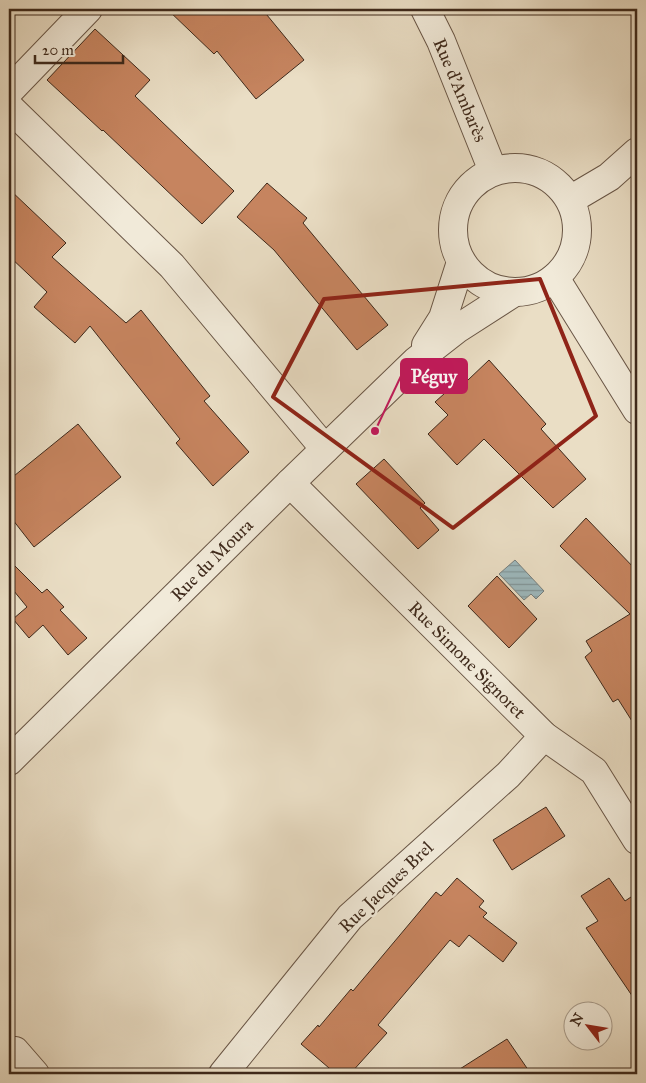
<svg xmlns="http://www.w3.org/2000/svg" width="646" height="1083" font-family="'IM FELL Great Primer',serif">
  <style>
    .water { fill: url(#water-rules); stroke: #777f7d }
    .building { fill: #c6845f; stroke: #3e291b }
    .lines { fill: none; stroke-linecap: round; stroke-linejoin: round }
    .minor-casing { stroke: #695646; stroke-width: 30 }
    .minor { stroke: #f1ead9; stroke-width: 28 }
    .marked { fill: none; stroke: #8f2418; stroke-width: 4; stroke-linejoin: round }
    .labels { text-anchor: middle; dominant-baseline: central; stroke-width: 5; stroke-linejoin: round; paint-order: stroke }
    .street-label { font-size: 18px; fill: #3e291b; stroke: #f1ead9 }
    .leader { fill: none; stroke: #c2185b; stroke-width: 2 }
    .callout-dot { fill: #c2185b; stroke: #f1ead9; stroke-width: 2 }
    .callout { fill: #c2185b; stroke: #c2185b; stroke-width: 2 }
    .callout-label { font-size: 19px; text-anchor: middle; font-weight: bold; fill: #fff }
  </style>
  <defs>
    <pattern id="water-rules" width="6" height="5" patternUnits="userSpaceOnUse" patternTransform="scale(1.25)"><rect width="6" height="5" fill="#9db9be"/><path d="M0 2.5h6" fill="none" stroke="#81969a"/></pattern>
  </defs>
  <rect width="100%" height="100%" fill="#eadec5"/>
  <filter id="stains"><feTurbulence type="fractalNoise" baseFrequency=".004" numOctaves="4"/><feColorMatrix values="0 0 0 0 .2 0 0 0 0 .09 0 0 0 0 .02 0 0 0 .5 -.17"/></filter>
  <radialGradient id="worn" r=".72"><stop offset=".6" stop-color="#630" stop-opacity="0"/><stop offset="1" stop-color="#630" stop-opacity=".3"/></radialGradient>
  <!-- water -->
  <polygon class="water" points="515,560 544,591 536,599 531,594 524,600 499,574"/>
  <!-- building -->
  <g class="building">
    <polygon points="167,9 262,9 304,60 256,99 217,51 214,54"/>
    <polygon points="95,29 150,80 135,96 234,191 202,224 103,130 102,131 47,80"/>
    <polygon points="267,183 307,218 303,223 388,325 357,350 274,250 237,217"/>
    <polygon points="9,189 66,243 52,257 126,323 141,310 210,396 204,401 249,452 213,486 176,443 180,439 90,326 75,343 34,307 47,292 9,256"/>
    <polygon points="489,360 546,424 541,429 586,479 553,508 484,439 457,465 428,434 448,415 435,402 464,376 468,380"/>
    <polygon points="78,424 121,477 34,547 9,515 9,480"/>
    <polygon points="384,459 425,503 420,508 439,530 418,549 356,484"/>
    <polygon points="586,518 637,571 637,729 618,699 613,702 585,657 592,651 586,641 630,614 560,546"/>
    <polygon points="14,565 42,593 47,589 64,607 60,610 87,638 68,655 43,625 29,638 13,619 27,607 9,585 9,570"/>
    <polygon points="497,576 537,619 509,648 468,606"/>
    <polygon points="546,807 565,836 512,870 493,840"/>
    <polygon points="457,878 484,901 479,907 487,913 483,917 517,943 503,962 469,935 459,947 450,940 378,1025 387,1033 350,1074 336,1074 301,1044 318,1025 319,1027 351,989 353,991 436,892 441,896"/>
    <polygon points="609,878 625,901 637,893 637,1003 586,928 598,921 581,896"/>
    <polygon points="507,1039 531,1074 452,1074"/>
  </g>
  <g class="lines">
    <defs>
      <g id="minor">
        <polyline points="425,9 441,41 493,171"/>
        <polyline points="9,91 88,9"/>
        <polyline points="9,107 172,266 325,449"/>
        <circle cx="515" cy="230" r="62"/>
        <polyline points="570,200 609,177 637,152"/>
        <polyline points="555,278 637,410"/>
        <polyline points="426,345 443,318 461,262"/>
        <polyline points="290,483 544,736 594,771 637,840"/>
        <polyline points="9,761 290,483 416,361 457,329 513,293"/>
        <polyline points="15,1051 35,1074"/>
        <polyline points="223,1074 350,917 508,775 544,736"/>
      </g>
    </defs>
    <!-- minor casing -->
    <use href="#minor" class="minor-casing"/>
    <!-- minor -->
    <use href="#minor" class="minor"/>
  </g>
  <!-- marked area -->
  <path class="marked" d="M540,279L596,416L453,528L273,397L324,299Z"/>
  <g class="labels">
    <!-- street labels -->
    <g class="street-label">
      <text transform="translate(460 90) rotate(67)">Rue d'Ambarès</text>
      <text transform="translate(212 560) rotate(-45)">Rue du Moura</text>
      <text transform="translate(467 660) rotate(45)">Rue Simone Signoret</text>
      <text transform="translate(386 887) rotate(-44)">Rue Jacques Brel</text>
    </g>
  </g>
  <!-- callouts -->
  <path class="leader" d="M375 431L401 376"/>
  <circle class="callout-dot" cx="375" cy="431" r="5"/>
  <rect class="callout" x="401" y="359" width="66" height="34" rx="5"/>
  <g class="callout-label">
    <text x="434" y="383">Péguy</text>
  </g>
  <!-- margin -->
  <rect width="646" height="1083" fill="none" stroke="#eadec5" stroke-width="30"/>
  <rect x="10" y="10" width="626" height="1063" fill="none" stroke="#3e291b" stroke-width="2.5"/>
  <rect x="15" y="15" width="616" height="1053" fill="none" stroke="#3e291b"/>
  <!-- north arrow -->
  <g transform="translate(588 1026) rotate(301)"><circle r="24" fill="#f1ead9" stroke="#a99d8d"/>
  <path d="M0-4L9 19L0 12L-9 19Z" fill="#8f2418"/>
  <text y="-8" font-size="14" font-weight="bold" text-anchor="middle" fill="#3e291b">N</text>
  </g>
  <!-- scale -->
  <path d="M35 55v8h88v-8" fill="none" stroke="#3e291b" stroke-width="2.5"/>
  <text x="42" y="55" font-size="15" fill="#3e291b" stroke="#f1ead9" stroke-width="4" paint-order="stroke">20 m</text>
  <rect width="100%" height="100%" filter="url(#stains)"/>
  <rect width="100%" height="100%" fill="url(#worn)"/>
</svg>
